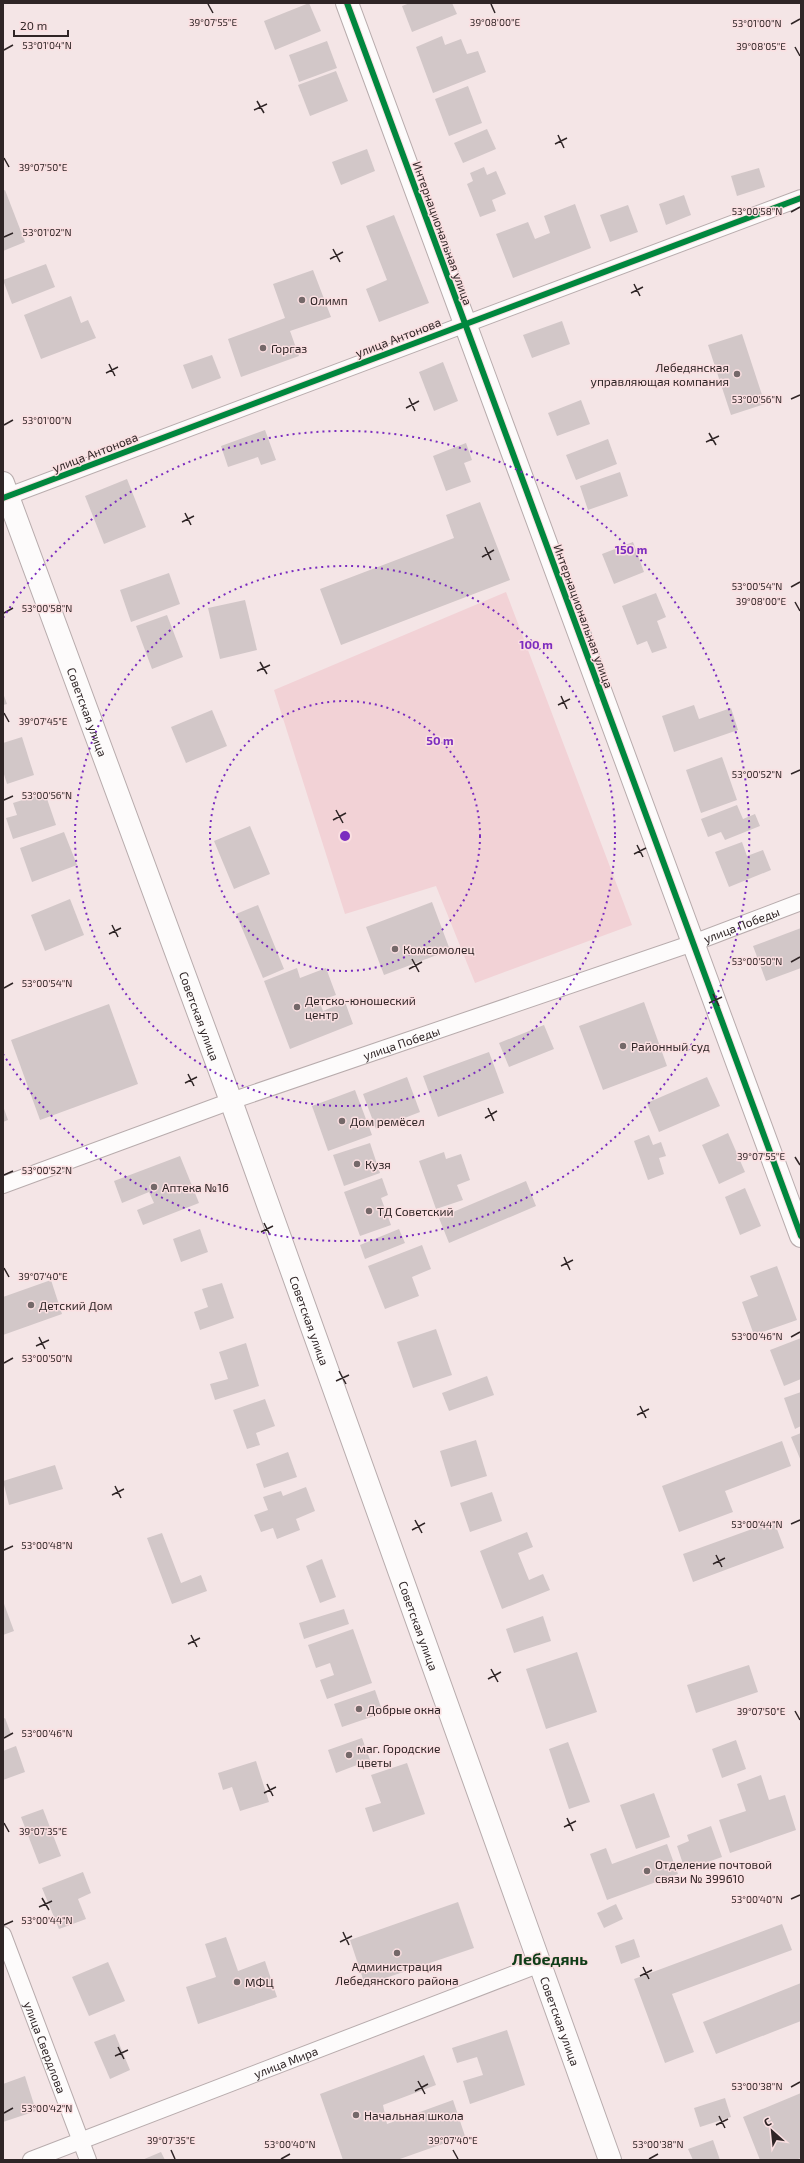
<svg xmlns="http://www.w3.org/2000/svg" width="804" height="2163" font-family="'Exo 2',sans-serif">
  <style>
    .green { fill: #f2d2d6 }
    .building { fill: #d2c7c8 }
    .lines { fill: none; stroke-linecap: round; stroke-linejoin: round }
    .street-casing { stroke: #b8acad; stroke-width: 18 }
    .secondary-casing { stroke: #b8acad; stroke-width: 24 }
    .street { stroke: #fdfbfb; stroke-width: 16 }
    .secondary { stroke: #fdfbfb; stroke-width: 22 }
    .cycleway-casing { stroke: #fadfe1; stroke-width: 8 }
    .cycleway { stroke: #00873e; stroke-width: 6 }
    .ticks { fill: none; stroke: #2f2526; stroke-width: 1.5 }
    .ring { fill: none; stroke: #7b2cbf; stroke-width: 2; stroke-dasharray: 2 4 }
    .poi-dot { fill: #746869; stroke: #fadfe1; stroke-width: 1.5 }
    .labels { text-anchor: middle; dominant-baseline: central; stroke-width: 3; stroke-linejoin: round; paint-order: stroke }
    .street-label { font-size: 12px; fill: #2f2526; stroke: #fadfe1 }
    .poi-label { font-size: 12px; fill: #2f2526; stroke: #fadfe1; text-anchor: start }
    .district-label { font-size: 16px; font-weight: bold; fill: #0f3d18; stroke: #fadfe1 }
    .ticks-label { font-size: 10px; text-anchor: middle; fill: #2f2526; stroke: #fadfe1; stroke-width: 3; stroke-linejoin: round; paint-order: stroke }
    .centre { fill: #7b2cbf; stroke: #fadfe1; stroke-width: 2 }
    .ring-label { font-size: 12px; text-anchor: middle; font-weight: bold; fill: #7b2cbf; stroke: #fadfe1; stroke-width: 3; stroke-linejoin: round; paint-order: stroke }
  </style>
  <rect width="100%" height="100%" fill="#f4e5e6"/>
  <!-- green -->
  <polygon class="green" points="506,592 632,925 475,983 436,886 345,914 274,690"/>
  <!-- building -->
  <g class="building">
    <polygon points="309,3 321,31 275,50 264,21"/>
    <polygon points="410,3 452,3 457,14 412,32 402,6"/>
    <polygon points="442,36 445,45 461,39 467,54 478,51 486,72 433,93 416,47"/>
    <polygon points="327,41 337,68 299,82 289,55"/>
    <polygon points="336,71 348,101 310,116 298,85"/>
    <polygon points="468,86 482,123 449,136 435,99"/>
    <polygon points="487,129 496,149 463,163 454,143"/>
    <polygon points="367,149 375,171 341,185 332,162"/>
    <polygon points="484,167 487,175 496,171 506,194 492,200 496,211 480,217 467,184 473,181 470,173"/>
    <polygon points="759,168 765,187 737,196 731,176"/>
    <polygon points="5,190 25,242 3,251 3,191"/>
    <polygon points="684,195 691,215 666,225 659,204"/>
    <polygon points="575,204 591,248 513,278 496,234 528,222 535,239 550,233 544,216"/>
    <polygon points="628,205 638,232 610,242 600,215"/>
    <polygon points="394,215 429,303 379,322 366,289 387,280 366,226"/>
    <polygon points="46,264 55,287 12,304 3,280"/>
    <polygon points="313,270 331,317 290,331 299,356 241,377 228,339 285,318 273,284"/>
    <polygon points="71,296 81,323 88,320 96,338 41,359 24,315"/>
    <polygon points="562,321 570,344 532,358 523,335"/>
    <polygon points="742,334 765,404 731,415 708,345"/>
    <polygon points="212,355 221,378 192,389 183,365"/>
    <polygon points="443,362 458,401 434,411 419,372"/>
    <polygon points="581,400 590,424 557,436 548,413"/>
    <polygon points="265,430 276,460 261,465 258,457 228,467 221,446"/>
    <polygon points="608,439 617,464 576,480 566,455"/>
    <polygon points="466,443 472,460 464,463 471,482 446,491 433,456"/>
    <polygon points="620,472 628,496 588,510 580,486"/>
    <polygon points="127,479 146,527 104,544 85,496"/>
    <polygon points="480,502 510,580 341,645 320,589 454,538 446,515"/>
    <polygon points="633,542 644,572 614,584 602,554"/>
    <polygon points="169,573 180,604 131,622 120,590"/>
    <polygon points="656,593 666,617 657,621 667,648 652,653 647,641 637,645 622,606"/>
    <polygon points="245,600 257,650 220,659 208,608"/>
    <polygon points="167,615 183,657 152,669 136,626"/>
    <polygon points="3,693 7,704 3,705"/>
    <polygon points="694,705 699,719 731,708 738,730 674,752 662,716"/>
    <polygon points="212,710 227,746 186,763 171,727"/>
    <polygon points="22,737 34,775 7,784 3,771 3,743"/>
    <polygon points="722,757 737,800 701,813 686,770"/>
    <polygon points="45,793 56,825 13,839 6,818 17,815 13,803"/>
    <polygon points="737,805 743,819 755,814 760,826 725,840 721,832 708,837 701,819"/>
    <polygon points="250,826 270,874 234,889 214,841"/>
    <polygon points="64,832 77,865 32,882 20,848"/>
    <polygon points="742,842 747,856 763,850 771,870 729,887 715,852"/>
    <polygon points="70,899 84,935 45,951 31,915"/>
    <polygon points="432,902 450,950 384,975 366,927"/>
    <polygon points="258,905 284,969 263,978 236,914"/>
    <polygon points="801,928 801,968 766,981 753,946"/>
    <polygon points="297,968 300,978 326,968 336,995 319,1001 323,1011 345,1002 353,1024 290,1049 264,981"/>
    <polygon points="644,1002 667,1066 603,1090 579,1026"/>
    <polygon points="109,1004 138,1084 40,1120 11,1040"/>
    <polygon points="544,1025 554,1049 509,1067 499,1043"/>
    <polygon points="489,1052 504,1093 438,1117 423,1076"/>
    <polygon points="407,1077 420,1112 376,1129 363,1094"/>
    <polygon points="707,1077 720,1106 659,1132 647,1103"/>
    <polygon points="355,1090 372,1135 328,1151 312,1106"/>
    <polygon points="3,1106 8,1120 3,1122"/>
    <polygon points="728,1133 745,1172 719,1184 702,1145"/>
    <polygon points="649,1135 653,1145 661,1142 666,1156 659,1158 664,1174 648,1180 634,1141"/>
    <polygon points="370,1143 380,1173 344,1186 333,1155"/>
    <polygon points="444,1152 446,1159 461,1154 470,1180 457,1185 463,1200 436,1209 419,1161"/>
    <polygon points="180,1156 199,1203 143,1225 137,1210 154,1203 149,1192 122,1203 114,1181"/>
    <polygon points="382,1178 388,1195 381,1198 391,1225 360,1236 344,1192"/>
    <polygon points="526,1181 536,1206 449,1243 439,1218"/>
    <polygon points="745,1188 761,1226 740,1235 725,1197"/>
    <polygon points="200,1229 208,1252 181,1262 173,1239"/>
    <polygon points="399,1229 405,1243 365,1259 360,1245"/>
    <polygon points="422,1245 431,1269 412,1277 419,1296 385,1309 368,1266"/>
    <polygon points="777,1266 797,1320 754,1335 742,1302 758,1296 750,1276"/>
    <polygon points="51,1280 62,1314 3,1335 3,1297"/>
    <polygon points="222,1283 234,1318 200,1330 194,1312 208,1307 202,1289"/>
    <polygon points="436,1329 452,1375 413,1388 397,1342"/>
    <polygon points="801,1338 801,1379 784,1386 770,1350"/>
    <polygon points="246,1343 259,1386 215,1400 210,1384 228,1379 219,1352"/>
    <polygon points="487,1376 494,1395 449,1411 442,1393"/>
    <polygon points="801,1392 801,1426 795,1429 784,1398"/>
    <polygon points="265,1399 275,1426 256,1433 260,1445 247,1449 233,1410"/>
    <polygon points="801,1433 801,1461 791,1437"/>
    <polygon points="476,1440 487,1476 451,1487 440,1451"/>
    <polygon points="782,1441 791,1466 725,1491 733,1512 679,1532 662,1486"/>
    <polygon points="288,1452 297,1477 264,1488 256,1464"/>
    <polygon points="55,1465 63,1489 9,1505 3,1481"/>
    <polygon points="306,1487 315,1511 296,1519 300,1530 277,1539 273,1528 261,1532 254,1515 268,1510 263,1497 281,1491 283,1496"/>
    <polygon points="492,1492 502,1521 470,1532 460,1503"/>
    <polygon points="774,1521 784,1548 693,1582 683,1554"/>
    <polygon points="527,1532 533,1547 518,1553 529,1580 543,1574 550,1590 502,1609 480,1551"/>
    <polygon points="162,1533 181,1583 201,1575 207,1591 172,1604 147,1538"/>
    <polygon points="322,1559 336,1597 320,1603 306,1566"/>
    <polygon points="3,1601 14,1631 3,1635"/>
    <polygon points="344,1609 349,1624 304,1639 299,1623"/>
    <polygon points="543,1616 551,1641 514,1653 506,1629"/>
    <polygon points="353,1629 372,1683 327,1699 320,1680 334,1675 330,1663 316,1668 308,1645"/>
    <polygon points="577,1652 597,1712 546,1729 526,1669"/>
    <polygon points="749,1665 758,1692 696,1713 687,1685"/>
    <polygon points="375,1690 383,1713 342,1727 334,1704"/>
    <polygon points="5,1718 11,1734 3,1737 3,1719"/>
    <polygon points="362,1738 370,1760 336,1773 328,1750"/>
    <polygon points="736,1740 746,1769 722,1778 712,1749"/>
    <polygon points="568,1742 590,1802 569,1809 549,1749"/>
    <polygon points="16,1746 25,1772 3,1780 3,1751"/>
    <polygon points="256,1761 269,1802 240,1811 232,1787 223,1790 218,1773"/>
    <polygon points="407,1763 425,1814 373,1832 365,1808 381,1803 371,1775"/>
    <polygon points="761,1775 769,1800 785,1795 796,1830 730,1853 719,1820 746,1811 737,1784"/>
    <polygon points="654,1793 670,1837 636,1849 620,1805"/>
    <polygon points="43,1809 61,1856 39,1864 21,1817"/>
    <polygon points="711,1826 722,1857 685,1870 677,1846 689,1841 687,1835"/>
    <polygon points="667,1844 678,1874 607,1900 590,1854 606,1848 612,1864"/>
    <polygon points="83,1872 91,1893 78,1899 86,1919 59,1929 42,1888"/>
    <polygon points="458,1902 474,1948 365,1985 350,1940"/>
    <polygon points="616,1904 623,1919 604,1928 597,1913"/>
    <polygon points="782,1924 792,1950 672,1994 694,2052 665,2063 634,1979"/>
    <polygon points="226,1937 238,1971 265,1961 277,1997 198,2024 186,1987 216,1977 205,1944"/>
    <polygon points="634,1939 640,1957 621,1964 615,1946"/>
    <polygon points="108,1962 125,2001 89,2016 72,1977"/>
    <polygon points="801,1983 801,2021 716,2054 703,2022"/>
    <polygon points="507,2030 525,2085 470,2104 463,2081 483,2075 477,2057 457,2063 452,2048"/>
    <polygon points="115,2034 130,2070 110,2079 94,2042"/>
    <polygon points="424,2055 436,2085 383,2105 387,2124 453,2100 465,2136 397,2160 343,2160 320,2094"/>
    <polygon points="25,2076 36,2111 3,2122 3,2084"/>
    <polygon points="801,2093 801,2158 795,2160 760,2160 743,2117"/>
    <polygon points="725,2098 731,2117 700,2127 694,2108"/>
    <polygon points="713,2140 720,2160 693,2160 688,2149"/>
    <polygon points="161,2152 165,2160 142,2160"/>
  </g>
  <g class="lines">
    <defs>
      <g id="street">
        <polyline points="3,498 801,198"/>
        <path id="s1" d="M3,1185L231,1101L693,943L801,902"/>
        <path id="s2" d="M3,1935L88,2160"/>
        <path id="s3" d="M31,2160L540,1964"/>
      </g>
      <g id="secondary">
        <polyline points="347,3 801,1236"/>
        <path id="s4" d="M3,483L231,1101L610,2160"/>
      </g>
    </defs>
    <!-- street casing -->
    <use href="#street" class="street-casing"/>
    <!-- secondary casing -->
    <use href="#secondary" class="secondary-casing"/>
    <!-- street -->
    <use href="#street" class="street"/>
    <!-- secondary -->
    <use href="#secondary" class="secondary"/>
    <defs>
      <g id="cycleway">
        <polyline points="347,3 801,1236"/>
        <polyline points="3,498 801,198"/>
      </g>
    </defs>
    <!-- cycleway casing -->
    <use href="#cycleway" class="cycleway-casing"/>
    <!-- cycleway -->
    <use href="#cycleway" class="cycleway"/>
  </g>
  <!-- ticks -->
  <path class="ticks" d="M208,4L213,13M491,4L495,13M791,24L800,19M795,47L800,56M4,50L13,45M257,101L264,113M254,110L267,104M558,135L564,148M555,144L567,138M4,158L9,167M791,212L800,207M4,237L13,233M333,249L340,262M330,259L343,252M634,284L640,296M631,293L643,287M109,364L115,376M106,373L118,367M409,398L415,411M791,399L800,395M406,408L419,401M4,425L13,420M709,433L716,445M706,442L719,436M185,513L191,525M182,522L194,516M485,547L491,560M482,557L494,550M791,587L800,582M795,602L800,611M4,613L13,608M260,662L267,674M257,671L270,665M561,696L567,709M558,705L570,699M4,713L9,722M791,774L800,770M4,800L13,796M336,810L343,823M333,820L346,813M637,845L643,857M634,854L646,848M112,925L118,937M109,934L121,928M412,959L419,972M791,962L800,957M409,969L422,962M4,988L13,983M713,994L719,1006M709,1003L722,997M188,1074L194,1086M185,1083L197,1077M488,1108L494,1121M485,1118L497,1111M795,1157L800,1165M4,1175L13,1171M264,1223L270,1235M261,1232L273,1226M564,1257L570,1270M561,1266L573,1260M4,1268L9,1277M39,1337L45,1349M791,1337L800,1332M36,1346L49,1340M4,1363L13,1358M339,1371L346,1384M336,1381L349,1375M640,1406L646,1418M637,1415L649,1409M115,1486L121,1498M112,1495L124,1489M415,1520L422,1533M791,1524L800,1520M412,1530L425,1523M4,1550L13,1546M716,1555L722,1567M713,1564L725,1558M191,1635L197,1647M188,1644L200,1638M491,1669L498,1682M488,1679L501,1672M795,1711L800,1720M4,1738L13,1733M267,1784L273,1796M264,1793L276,1787M567,1818L573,1831M4,1823L9,1832M564,1827L576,1821M42,1898L49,1910M791,1899L800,1895M39,1907L52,1901M4,1925L13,1921M343,1932L349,1945M340,1942L352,1936M643,1967L649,1979M640,1976L652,1970M118,2047L124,2059M115,2056L128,2050M418,2081L425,2094M791,2087L800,2082M415,2091L428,2084M4,2113L13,2108M719,2116L725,2128M716,2125L728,2119M171,2150L175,2159M453,2150L458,2159M281,2159L290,2154M649,2159L658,2154"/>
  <!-- distance rings -->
  <g class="ring">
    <circle cx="345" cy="836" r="135"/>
    <circle cx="345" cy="836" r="270"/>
    <path d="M3 618A405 405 0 1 1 3 1054"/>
  </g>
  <!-- markers -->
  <g class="poi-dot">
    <circle cx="302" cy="300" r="4"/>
    <circle cx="263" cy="348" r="4"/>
    <circle cx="737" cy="374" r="4"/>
    <circle cx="395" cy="949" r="4"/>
    <circle cx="297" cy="1007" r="4"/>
    <circle cx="623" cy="1046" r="4"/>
    <circle cx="342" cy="1121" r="4"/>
    <circle cx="357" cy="1164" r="4"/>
    <circle cx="154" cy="1187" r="4"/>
    <circle cx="369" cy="1211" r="4"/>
    <circle cx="31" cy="1305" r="4"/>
    <circle cx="359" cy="1709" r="4"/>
    <circle cx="349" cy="1755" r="4"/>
    <circle cx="647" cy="1871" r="4"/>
    <circle cx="397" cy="1953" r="4"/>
    <circle cx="237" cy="1982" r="4"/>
    <circle cx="356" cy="2115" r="4"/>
  </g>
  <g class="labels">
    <!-- street labels -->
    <g class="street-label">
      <text transform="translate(443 233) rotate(70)">Интернациональная улица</text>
      <text transform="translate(398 337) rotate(-21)">улица Антонова</text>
      <text transform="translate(95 452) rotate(-21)">улица Антонова</text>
      <text transform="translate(584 616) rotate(70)">Интернациональная улица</text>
      <text stroke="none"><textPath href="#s4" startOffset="244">Советская улица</textPath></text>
      <text stroke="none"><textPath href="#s1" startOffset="783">улица Победы</textPath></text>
      <text stroke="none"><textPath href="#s4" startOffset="568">Советская улица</textPath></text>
      <text stroke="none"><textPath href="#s1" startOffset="423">улица Победы</textPath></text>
      <text stroke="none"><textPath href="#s4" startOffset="892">Советская улица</textPath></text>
      <text stroke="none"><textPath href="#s4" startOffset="1216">Советская улица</textPath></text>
      <text stroke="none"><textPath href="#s4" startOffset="1636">Советская улица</textPath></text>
      <text stroke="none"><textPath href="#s2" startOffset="120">улица Свердлова</textPath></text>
      <text stroke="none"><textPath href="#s3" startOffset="273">улица Мира</textPath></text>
    </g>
    <!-- poi labels -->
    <g class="poi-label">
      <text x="310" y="300">Олимп</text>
      <text x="271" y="348">Горгаз</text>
      <text x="729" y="367" text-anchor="end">Лебедянская<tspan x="729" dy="14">управляющая компания</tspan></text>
      <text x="403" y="949">Комсомолец</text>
      <text x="305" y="1000">Детско-юношеский<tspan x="305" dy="14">центр</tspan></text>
      <text x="631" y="1046">Районный суд</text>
      <text x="350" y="1121">Дом ремёсел</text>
      <text x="365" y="1164">Кузя</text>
      <text x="162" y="1187">Аптека №16</text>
      <text x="377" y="1211">ТД Советский</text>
      <text x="39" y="1305">Детский Дом</text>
      <text x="367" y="1709">Добрые окна</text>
      <text x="357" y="1748">маг. Городские<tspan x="357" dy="14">цветы</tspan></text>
      <text x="655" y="1864">Отделение почтовой<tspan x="655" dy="14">связи № 399610</tspan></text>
      <text x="397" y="1966" text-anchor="middle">Администрация<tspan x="397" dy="14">Лебедянского района</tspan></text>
      <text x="245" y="1982">МФЦ</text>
      <text x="364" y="2115">Начальная школа</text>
    </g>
    <!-- district labels -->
    <g class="district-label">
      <text x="550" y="1958">Лебедянь</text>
    </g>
  </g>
  <g class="ticks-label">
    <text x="213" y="26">39°07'55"E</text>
    <text x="495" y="26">39°08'00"E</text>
    <text x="757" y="27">53°01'00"N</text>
    <text x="47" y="49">53°01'04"N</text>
    <text x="761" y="50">39°08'05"E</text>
    <text x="43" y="171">39°07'50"E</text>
    <text x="757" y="215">53°00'58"N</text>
    <text x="47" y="236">53°01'02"N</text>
    <text x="757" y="403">53°00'56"N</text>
    <text x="47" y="424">53°01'00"N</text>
    <text x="757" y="590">53°00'54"N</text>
    <text x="761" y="605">39°08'00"E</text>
    <text x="47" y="612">53°00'58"N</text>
    <text x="43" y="725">39°07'45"E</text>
    <text x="757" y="778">53°00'52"N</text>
    <text x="47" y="799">53°00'56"N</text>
    <text x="757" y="965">53°00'50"N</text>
    <text x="47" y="987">53°00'54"N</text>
    <text x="761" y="1160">39°07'55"E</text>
    <text x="47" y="1174">53°00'52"N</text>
    <text x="43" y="1280">39°07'40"E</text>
    <text x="757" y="1340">53°00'46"N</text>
    <text x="47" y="1362">53°00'50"N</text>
    <text x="757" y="1528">53°00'44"N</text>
    <text x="47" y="1549">53°00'48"N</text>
    <text x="761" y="1715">39°07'50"E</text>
    <text x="47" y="1737">53°00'46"N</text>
    <text x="43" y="1835">39°07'35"E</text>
    <text x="757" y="1903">53°00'40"N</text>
    <text x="47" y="1924">53°00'44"N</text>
    <text x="757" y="2090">53°00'38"N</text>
    <text x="47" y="2112">53°00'42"N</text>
    <text x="171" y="2144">39°07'35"E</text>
    <text x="453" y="2144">39°07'40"E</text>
    <text x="290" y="2148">53°00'40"N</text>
    <text x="658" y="2148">53°00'38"N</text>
  </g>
  <circle cx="345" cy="836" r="6" class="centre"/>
  <g class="ring-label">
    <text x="631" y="554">150 m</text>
    <text x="536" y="649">100 m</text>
    <text x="440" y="745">50 m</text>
  </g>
  <!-- border -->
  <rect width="804" height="2163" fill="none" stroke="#2f2526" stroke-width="8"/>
  <!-- north arrow -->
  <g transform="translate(772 2131) rotate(333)" stroke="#fadfe1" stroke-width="3" paint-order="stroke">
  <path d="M0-3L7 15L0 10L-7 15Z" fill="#2f2526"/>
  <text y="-6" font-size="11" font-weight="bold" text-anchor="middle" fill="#2f2526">С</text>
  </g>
  <!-- scale -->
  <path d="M14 30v6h54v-6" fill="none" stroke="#2f2526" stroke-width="2"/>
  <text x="20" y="30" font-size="12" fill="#2f2526" stroke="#fadfe1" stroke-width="3" paint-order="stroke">20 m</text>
</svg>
